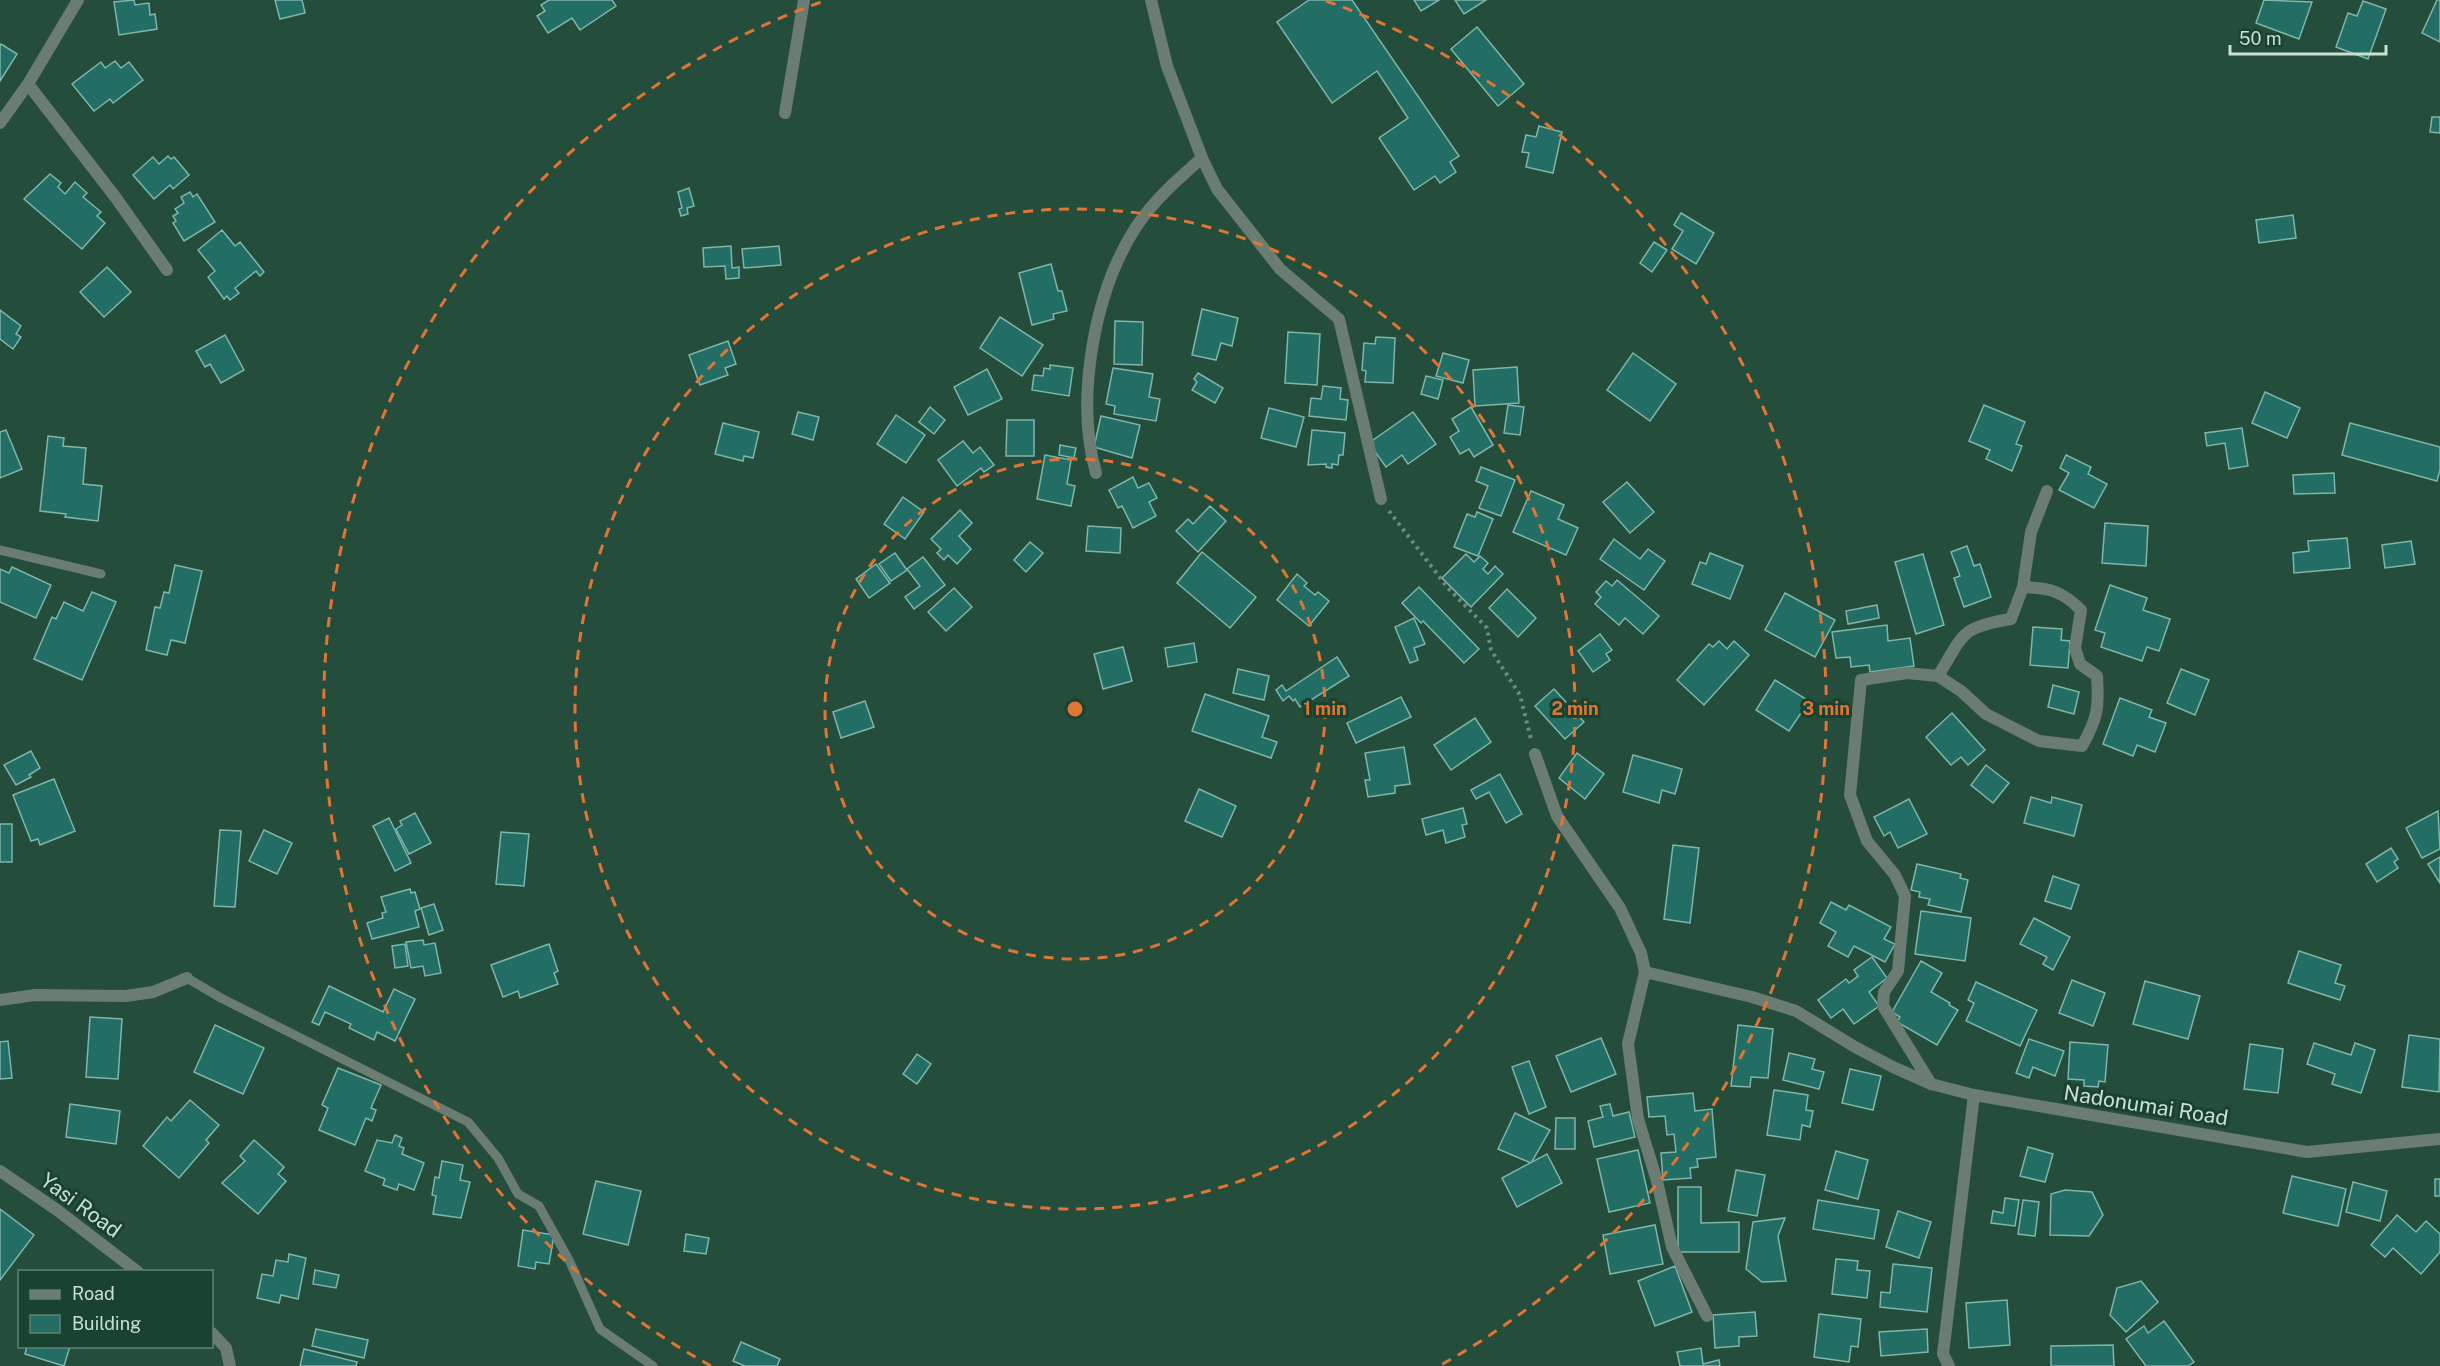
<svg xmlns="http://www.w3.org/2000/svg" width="2440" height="1366" font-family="'Public Sans',sans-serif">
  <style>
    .building { fill: #226e64; stroke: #7fb5ab; stroke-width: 1.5 }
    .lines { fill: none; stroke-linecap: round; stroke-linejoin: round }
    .path { stroke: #6c8d7d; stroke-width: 4; stroke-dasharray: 3 4.5; stroke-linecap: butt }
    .lane { stroke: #6b7d73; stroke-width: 9 }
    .street { stroke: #6b7d73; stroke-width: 12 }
    .ring { fill: none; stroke: #e27434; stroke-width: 3; stroke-dasharray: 10 8 }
    .labels { text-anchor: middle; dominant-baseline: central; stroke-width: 6; stroke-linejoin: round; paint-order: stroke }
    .street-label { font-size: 21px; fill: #cae0d4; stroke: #194330 }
    .centre { fill: #e27434; stroke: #194330; stroke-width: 3 }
    .ring-label { font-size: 18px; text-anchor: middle; font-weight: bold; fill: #e27434; stroke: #194330; stroke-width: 6; stroke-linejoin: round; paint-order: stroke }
  </style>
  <rect width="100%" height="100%" fill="#244e3b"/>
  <!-- building -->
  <g class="building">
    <polygon points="134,0 135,5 149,3 150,15 155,14 157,29 119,35 114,2"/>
    <polygon points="275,0 302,0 305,13 280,19"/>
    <polygon points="549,0 612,0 616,6 580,30 572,18 548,33 537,16 545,11 541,5"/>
    <polygon points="1309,0 1352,0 1459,156 1450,162 1456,172 1440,183 1435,176 1414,190 1379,138 1408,118 1377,71 1332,103 1277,22"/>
    <polygon points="1414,0 1439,0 1421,11"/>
    <polygon points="1455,0 1486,0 1464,14"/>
    <polygon points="2264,0 2312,2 2299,39 2256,23"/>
    <polygon points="2437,0 2440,0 2440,42 2422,33"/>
    <polygon points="2363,1 2386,9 2368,59 2336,47 2348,13 2357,16"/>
    <polygon points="1477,27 1524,84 1498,106 1451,49"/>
    <polygon points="1,44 17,54 0,81 0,46"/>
    <polygon points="115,61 121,68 129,62 143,80 113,103 110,99 94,111 72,84 101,62 105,68"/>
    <polygon points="2432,117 2440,117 2440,133 2430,132"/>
    <polygon points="1539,126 1562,132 1553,173 1526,167 1529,153 1522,152 1526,135 1536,137"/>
    <polygon points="168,156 171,159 174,157 189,175 173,189 170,185 154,199 133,175 153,157 159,164"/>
    <polygon points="50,174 61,183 58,187 65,194 75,182 87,193 83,197 101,212 97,216 105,223 82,249 24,199"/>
    <polygon points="689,188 694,206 687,208 688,214 681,216 679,209 682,208 678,192"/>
    <polygon points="190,192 193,197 197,194 215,222 184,241 173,223 176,221 173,216 178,213 175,209 184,203 181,197"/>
    <polygon points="1681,213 1714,233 1696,264 1672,249 1683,231 1674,225"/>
    <polygon points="2293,215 2296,238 2259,243 2256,220"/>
    <polygon points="222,230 235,246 240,242 264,272 260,276 256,271 235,288 239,293 230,300 227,296 224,299 208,277 215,271 198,250"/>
    <polygon points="1654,242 1667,250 1652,272 1640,263"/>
    <polygon points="731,246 732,268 739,267 739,278 726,279 725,266 704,267 703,248"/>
    <polygon points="779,246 781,265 744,268 742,249"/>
    <polygon points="1051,264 1058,291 1062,291 1067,311 1053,314 1054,319 1032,325 1019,273"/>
    <polygon points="107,267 131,292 104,317 80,292"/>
    <polygon points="1202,309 1238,318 1232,346 1221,343 1216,360 1192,355"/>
    <polygon points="0,310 21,326 16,334 21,337 13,349 0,339"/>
    <polygon points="1000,317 1043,345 1022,376 980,348"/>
    <polygon points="1115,321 1143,322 1142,365 1114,364"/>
    <polygon points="1288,332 1320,334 1317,385 1285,383"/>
    <polygon points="225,335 244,370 221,383 210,364 205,367 196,351"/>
    <polygon points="1376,337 1395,338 1393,383 1365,382 1366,371 1362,370 1364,343 1375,344"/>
    <polygon points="728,341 736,364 725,368 728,375 700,385 689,355"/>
    <polygon points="1443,353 1469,360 1463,383 1436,376"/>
    <polygon points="1633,353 1676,384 1650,421 1607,390"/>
    <polygon points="1050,365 1073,368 1069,396 1032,390 1034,375 1043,376 1044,368 1050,369"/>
    <polygon points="1517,367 1519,403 1475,406 1473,370"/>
    <polygon points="1113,368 1153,374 1149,397 1160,399 1156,421 1114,414 1115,406 1106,404"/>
    <polygon points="987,369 1002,399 968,415 954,387"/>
    <polygon points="1198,373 1223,388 1215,403 1192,390 1197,382 1194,379"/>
    <polygon points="1426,376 1443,380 1438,399 1421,394"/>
    <polygon points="1323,386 1341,388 1340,399 1348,400 1346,420 1309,416 1311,398 1321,399"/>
    <polygon points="2265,392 2300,408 2287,438 2252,423"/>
    <polygon points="1508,405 1524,407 1520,435 1504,433"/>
    <polygon points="1984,405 2025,422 2016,444 2022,446 2012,471 1986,459 1990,450 1969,441"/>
    <polygon points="930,407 945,420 934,434 919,422"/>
    <polygon points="1471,407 1493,445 1474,457 1469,449 1460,454 1450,437 1459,431 1452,419"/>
    <polygon points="1269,408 1304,417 1296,447 1261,438"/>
    <polygon points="798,412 819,417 813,440 792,434"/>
    <polygon points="1413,412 1436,444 1408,464 1402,455 1386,467 1369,443"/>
    <polygon points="896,415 925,435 906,463 877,444"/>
    <polygon points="1101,416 1140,425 1132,458 1094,447"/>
    <polygon points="1007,420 1034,420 1034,456 1006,456"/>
    <polygon points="723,423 759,432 753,458 744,456 743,461 715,454"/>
    <polygon points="2350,423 2440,447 2440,470 2437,481 2342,455"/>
    <polygon points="2242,428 2248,466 2229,469 2225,443 2207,446 2205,433"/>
    <polygon points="6,430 22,469 0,478 0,432"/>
    <polygon points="1312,430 1345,433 1343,455 1339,455 1338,465 1332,464 1332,468 1326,467 1326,464 1308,465"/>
    <polygon points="48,436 64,438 63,446 86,448 83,484 102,486 98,521 65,517 66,514 40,511"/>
    <polygon points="963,441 973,453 980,447 994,465 984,472 981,468 957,486 938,460"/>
    <polygon points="1060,445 1076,448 1074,458 1059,455"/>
    <polygon points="1045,455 1071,460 1067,484 1075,486 1071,506 1037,499"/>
    <polygon points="2066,455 2091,467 2088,474 2107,484 2094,508 2059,490 2069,473 2060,468"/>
    <polygon points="1481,467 1515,480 1501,516 1479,508 1488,486 1476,481"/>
    <polygon points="2334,473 2335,493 2294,494 2293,475"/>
    <polygon points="1133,477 1138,488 1149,483 1157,498 1149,502 1156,516 1133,528 1122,506 1118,508 1109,490"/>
    <polygon points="1627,482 1654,512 1630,533 1603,502"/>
    <polygon points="1531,491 1564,505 1558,519 1578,528 1566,555 1513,532"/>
    <polygon points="903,497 924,512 905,539 884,524"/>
    <polygon points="1210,506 1226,521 1198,552 1176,531 1188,519 1193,524"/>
    <polygon points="960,510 972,523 959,536 971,549 957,564 948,555 944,560 937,553 941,549 931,539"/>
    <polygon points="1477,512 1493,519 1478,556 1454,547 1467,514 1475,517"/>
    <polygon points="2105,523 2148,526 2146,566 2102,563"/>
    <polygon points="1088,526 1121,528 1120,553 1086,551"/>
    <polygon points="2347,538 2350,568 2294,573 2293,553 2309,551 2308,541"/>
    <polygon points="1614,539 1640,559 1648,549 1665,561 1644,590 1600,559"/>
    <polygon points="2411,541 2415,564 2385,568 2382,545"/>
    <polygon points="1030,542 1043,553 1026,572 1014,560"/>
    <polygon points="1967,546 1974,566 1980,564 1991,597 1964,607 1954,578 1960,576 1951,552"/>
    <polygon points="1202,552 1256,597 1230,628 1177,583"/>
    <polygon points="895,553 907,570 891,581 879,564"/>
    <polygon points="1710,553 1743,566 1730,599 1692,584 1700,562 1706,564"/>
    <polygon points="1466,554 1474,562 1480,556 1488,563 1483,569 1488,574 1495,566 1503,574 1471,607 1442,578"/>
    <polygon points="1923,554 1944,625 1916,634 1895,562"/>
    <polygon points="923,557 945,585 914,609 905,597 920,586 907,569"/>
    <polygon points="876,564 890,583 869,598 856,579"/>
    <polygon points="175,565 202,571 185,643 171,640 167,655 146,650 155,607 160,608 164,592 169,593"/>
    <polygon points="12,567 51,585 36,618 0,602 0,569 9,573"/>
    <polygon points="1297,574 1307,583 1304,586 1315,595 1318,592 1329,601 1309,626 1277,600"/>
    <polygon points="1617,580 1659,616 1643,634 1625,618 1619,625 1595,604 1601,597 1596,592 1606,581 1612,586"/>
    <polygon points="2110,585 2147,598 2143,610 2170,619 2159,651 2147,647 2142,661 2101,647 2105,633 2095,630"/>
    <polygon points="1419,587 1479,649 1464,663 1423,621 1421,623 1402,603"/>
    <polygon points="954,588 972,607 946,631 928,612"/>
    <polygon points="1507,589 1536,618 1518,637 1489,608"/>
    <polygon points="92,592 116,602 82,680 34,659 52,617 56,619 64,602 83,611"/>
    <polygon points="1785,593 1835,620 1815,657 1765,630"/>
    <polygon points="1877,605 1879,618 1848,624 1846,611"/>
    <polygon points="1414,618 1425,644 1414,648 1418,660 1410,663 1395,627"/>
    <polygon points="1887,625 1888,641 1910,638 1914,666 1870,672 1869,665 1851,667 1850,657 1836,658 1832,632"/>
    <polygon points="2033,627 2062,629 2061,640 2070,641 2068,668 2030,665"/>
    <polygon points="1600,634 1612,650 1606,654 1610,660 1593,672 1578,651"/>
    <polygon points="1719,641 1727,649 1734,641 1749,655 1704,705 1677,680 1709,644 1713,647"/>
    <polygon points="1194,643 1197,662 1168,667 1165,648"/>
    <polygon points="1123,647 1132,681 1103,689 1094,654"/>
    <polygon points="1337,657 1349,676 1300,707 1295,699 1293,701 1289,696 1283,701 1276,690 1282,685 1286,691"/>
    <polygon points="1238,669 1269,676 1264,700 1233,693"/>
    <polygon points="2181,669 2209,680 2195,715 2167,703"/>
    <polygon points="1775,680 1809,701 1789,731 1756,710"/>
    <polygon points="2053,685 2079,692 2074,714 2048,707"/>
    <polygon points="1554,689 1584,722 1565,739 1535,706"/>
    <polygon points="1205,694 1269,716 1262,737 1277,742 1271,758 1192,731"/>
    <polygon points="1401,697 1411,717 1356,743 1347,723"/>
    <polygon points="2120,698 2152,710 2149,717 2166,723 2155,752 2137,745 2133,756 2103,744"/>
    <polygon points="865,701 874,727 841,738 833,712"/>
    <polygon points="1952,713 1985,750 1968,765 1961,757 1951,765 1926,737"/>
    <polygon points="1475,718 1491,742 1451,770 1434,745"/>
    <polygon points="1404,747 1410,784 1395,786 1395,793 1368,797 1365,780 1370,780 1365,753"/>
    <polygon points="31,751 40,768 29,775 31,777 16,785 4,765"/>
    <polygon points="1577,753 1604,774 1585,799 1559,778"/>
    <polygon points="1633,755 1682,769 1675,794 1662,790 1659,803 1623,792"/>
    <polygon points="1986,765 2009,783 1993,803 1971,785"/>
    <polygon points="1500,774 1522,814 1506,823 1489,792 1476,799 1471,790"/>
    <polygon points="54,779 75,831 40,845 38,839 31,841 13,795"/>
    <polygon points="1199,789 1236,806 1222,837 1185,821"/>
    <polygon points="2031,797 2051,803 2052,797 2082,805 2074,836 2024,823"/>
    <polygon points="1909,799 1927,834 1898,848 1890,832 1884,836 1874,817"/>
    <polygon points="1463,808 1467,824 1462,825 1465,837 1446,843 1443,830 1426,835 1422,819"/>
    <polygon points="2438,811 2440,849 2422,858 2406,828"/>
    <polygon points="415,813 431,843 409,854 396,829 402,825 400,821"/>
    <polygon points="389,818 411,863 395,871 373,826"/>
    <rect x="0" y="824" width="12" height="38"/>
    <polygon points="220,830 241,831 235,907 214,906"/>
    <polygon points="264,830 292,843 277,874 249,861"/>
    <polygon points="501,832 529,834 524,886 496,884"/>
    <polygon points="1673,845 1699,848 1690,923 1664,919"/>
    <polygon points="2391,848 2398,859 2394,862 2398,868 2377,882 2366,864"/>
    <polygon points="2440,857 2440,883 2428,864"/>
    <polygon points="1917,864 1961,874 1960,878 1968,880 1961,912 1928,905 1930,899 1919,897 1920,892 1911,890"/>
    <polygon points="2053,876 2079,885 2071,909 2045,901"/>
    <polygon points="410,889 411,893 415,892 420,909 415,911 419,927 372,939 367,923 383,918 382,913 386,912 381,897"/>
    <polygon points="1831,902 1846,910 1849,905 1891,927 1884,939 1895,944 1885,962 1854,946 1848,957 1828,946 1836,932 1820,923"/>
    <polygon points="434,904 443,930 429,935 421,908"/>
    <polygon points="1921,911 1971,918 1965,961 1915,954"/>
    <polygon points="2034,918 2070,937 2053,970 2043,964 2047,957 2020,944"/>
    <polygon points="423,940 424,945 435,943 441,973 425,976 423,966 411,968 406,942"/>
    <polygon points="405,944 408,966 395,968 392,946"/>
    <polygon points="549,944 558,971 554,973 558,984 520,998 518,991 503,997 491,965"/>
    <polygon points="2299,951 2341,965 2335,983 2345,986 2340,1000 2288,983"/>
    <polygon points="1872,957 1887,978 1869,992 1879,1006 1854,1024 1843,1009 1831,1018 1818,1000 1846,979 1849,983 1858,976 1854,970"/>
    <polygon points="1921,961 1942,973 1931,992 1950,1003 1949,1005 1958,1010 1937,1045 1897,1022 1900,1017 1892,1012"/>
    <polygon points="2072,980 2105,993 2093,1026 2059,1013"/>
    <polygon points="2145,981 2200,996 2188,1039 2133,1024"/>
    <polygon points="1976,982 2037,1010 2020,1046 1966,1021 1974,1003 1968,1000"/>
    <polygon points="329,986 383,1012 394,989 415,999 395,1041 377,1032 374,1040 349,1028 351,1024 325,1012 319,1025 312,1022"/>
    <polygon points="90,1017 122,1019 118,1079 86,1077"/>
    <polygon points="215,1025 264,1048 243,1094 194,1072"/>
    <polygon points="1738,1025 1773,1029 1768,1078 1751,1077 1750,1087 1731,1086"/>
    <polygon points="2409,1035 2440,1039 2439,1092 2402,1087"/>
    <polygon points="1601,1038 1616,1074 1571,1092 1556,1056"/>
    <polygon points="2029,1039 2064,1051 2055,1076 2033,1067 2029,1078 2016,1073"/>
    <polygon points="8,1041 12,1078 0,1079 0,1042"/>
    <polygon points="2070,1042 2108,1045 2105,1082 2099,1081 2098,1087 2084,1086 2084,1080 2068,1079"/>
    <polygon points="2314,1043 2351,1055 2355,1043 2375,1050 2361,1093 2332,1084 2335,1074 2307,1064"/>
    <polygon points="2250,1044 2283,1049 2278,1093 2244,1089"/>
    <polygon points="1789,1053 1815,1059 1812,1069 1824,1072 1819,1089 1783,1080"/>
    <polygon points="917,1054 931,1064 917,1084 903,1074"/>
    <polygon points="1529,1061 1546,1107 1529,1114 1512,1067"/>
    <polygon points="338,1068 381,1085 371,1108 376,1110 372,1121 366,1118 355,1145 319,1130 328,1108 322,1105"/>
    <polygon points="1850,1069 1881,1076 1873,1110 1842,1103"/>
    <polygon points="1774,1090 1808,1095 1806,1110 1813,1111 1810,1127 1802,1125 1800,1140 1767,1135"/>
    <polygon points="1693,1093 1695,1111 1712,1109 1716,1157 1697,1159 1698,1167 1690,1168 1691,1178 1663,1180 1661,1153 1676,1152 1674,1134 1667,1135 1665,1116 1649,1117 1647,1097"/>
    <polygon points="190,1100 219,1125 206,1140 209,1143 179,1178 143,1146 167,1117 171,1121"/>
    <polygon points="70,1104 120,1111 116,1144 66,1137"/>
    <polygon points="1610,1104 1613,1116 1629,1112 1635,1137 1594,1147 1588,1121 1603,1117 1600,1106"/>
    <polygon points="1515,1113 1550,1130 1531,1163 1498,1149"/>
    <polygon points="1556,1118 1575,1118 1575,1149 1555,1149"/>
    <polygon points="395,1135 402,1138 399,1146 404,1148 402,1154 424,1163 414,1190 399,1184 397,1190 383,1185 385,1179 365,1171 377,1140 392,1143"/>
    <polygon points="254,1140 284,1167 278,1174 286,1181 258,1214 222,1183 245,1161 240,1156"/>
    <polygon points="2028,1147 2053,1154 2045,1182 2020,1176"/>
    <polygon points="1638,1150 1650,1203 1609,1212 1597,1159"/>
    <polygon points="1836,1151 1868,1160 1858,1199 1825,1190"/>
    <polygon points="1547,1154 1562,1183 1517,1207 1502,1178"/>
    <polygon points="442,1161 463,1165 460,1180 470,1182 461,1218 433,1214 436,1196 432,1195 435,1177 439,1178"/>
    <polygon points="1736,1170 1765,1175 1757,1216 1728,1211"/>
    <polygon points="2292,1176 2346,1189 2338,1226 2283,1213"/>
    <rect x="2435" y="1179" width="5" height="17"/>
    <polygon points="596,1181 641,1191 628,1245 583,1234"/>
    <polygon points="2353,1182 2387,1191 2380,1221 2346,1212"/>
    <polygon points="1678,1187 1701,1187 1701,1223 1739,1222 1739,1252 1678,1252"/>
    <polygon points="2065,1190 2092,1192 2103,1215 2089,1236 2050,1235 2051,1194"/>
    <polygon points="2005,1198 2019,1200 2015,1226 1991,1223 1993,1211 2003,1213"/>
    <polygon points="1818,1200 1879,1210 1874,1239 1813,1229"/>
    <polygon points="2023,1200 2039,1202 2035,1236 2018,1234"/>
    <polygon points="0,1209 34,1235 0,1280"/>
    <polygon points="1898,1211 1931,1222 1919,1258 1886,1247"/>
    <polygon points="2397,1215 2416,1232 2426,1221 2440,1234 2440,1252 2421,1274 2393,1248 2385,1257 2371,1245"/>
    <polygon points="1785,1218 1778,1236 1786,1281 1762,1282 1746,1269 1753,1222"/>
    <polygon points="1655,1225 1663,1264 1610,1274 1603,1235"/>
    <polygon points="523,1230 554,1235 549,1264 536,1262 535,1269 518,1266"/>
    <polygon points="686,1234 709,1238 706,1254 684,1251"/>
    <polygon points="289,1254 306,1258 298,1299 281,1295 279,1303 257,1298 262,1274 273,1276 276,1260 288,1262"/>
    <polygon points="1836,1259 1858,1261 1857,1270 1870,1271 1867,1298 1832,1294"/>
    <polygon points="1893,1264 1932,1268 1927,1312 1880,1307 1881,1292 1890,1293"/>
    <polygon points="1675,1266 1692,1312 1655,1326 1638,1281"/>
    <polygon points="315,1270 339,1275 336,1288 313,1284"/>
    <polygon points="2141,1281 2158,1302 2126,1332 2110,1315 2117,1288"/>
    <polygon points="2007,1300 2010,1345 1969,1348 1966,1303"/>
    <polygon points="1755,1312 1757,1336 1739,1337 1739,1346 1715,1348 1713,1315"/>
    <polygon points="1819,1314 1861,1319 1858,1347 1851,1346 1849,1362 1814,1357"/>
    <polygon points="2164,1321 2194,1362 2188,1366 2146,1366 2126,1339 2144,1326 2148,1333"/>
    <polygon points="316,1329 368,1340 364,1358 312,1346"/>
    <polygon points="1927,1329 1928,1352 1881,1356 1879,1332"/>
    <polygon points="741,1342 780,1359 777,1366 745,1366 733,1361"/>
    <polygon points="2113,1345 2114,1366 2051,1366 2051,1346"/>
    <polygon points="27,1346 70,1346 64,1366 25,1354"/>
    <polygon points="1701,1348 1703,1364 1719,1360 1720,1366 1680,1366 1677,1352"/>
    <polygon points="304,1349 357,1362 356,1366 300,1366"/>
  </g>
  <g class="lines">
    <!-- path -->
    <polyline class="path" points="1389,511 1448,588 1487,628 1491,650 1520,695 1531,739"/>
    <!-- lane -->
    <g class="lane">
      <polyline points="0,550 101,574"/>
      <polyline points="187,978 221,998 468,1122 498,1158 518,1194 539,1206 570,1262 600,1329 653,1366"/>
    </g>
    <!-- street -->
    <g class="street">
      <polyline points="1151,0 1167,66 1202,158 1217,189 1280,269 1339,319 1381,499"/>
      <polyline points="28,84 116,198 167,270"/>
      <polyline points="785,113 804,0"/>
      <polyline points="0,123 28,84 78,0"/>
      <path d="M1096,473C1075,399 1094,292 1136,227C1154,200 1178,179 1202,158"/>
      <polyline points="2023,587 2031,532 2047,491"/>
      <polyline points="1535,754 1557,816 1620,908 1641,953 1645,972 1628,1044 1638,1119 1657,1181 1672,1247 1707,1316"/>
      <polyline points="1645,972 1752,997 1796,1011 1855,1047 1893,1067 1931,1084 1974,1095 2307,1152 2440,1139"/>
      <polyline points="0,1000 35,995 126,996 153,992 187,978"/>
      <path d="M1931,1084L1883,1006L1884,992L1898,971L1905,896L1895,875L1867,841L1850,795L1861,680L1907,673L1938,676L1961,691L1986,714L2039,741L2082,746C2098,718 2099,707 2097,676L2080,664L2075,648L2081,610C2062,591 2050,588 2023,587L2011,619C1960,627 1964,634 1938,676"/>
      <polyline points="0,1171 57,1210 138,1272"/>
      <polyline points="212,1333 226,1348 230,1366"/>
      <polyline points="1949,1366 1943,1354 1974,1095"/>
    </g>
  </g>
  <!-- distance rings -->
  <g class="ring">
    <circle cx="1075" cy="709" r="250"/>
    <circle cx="1075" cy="709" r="500"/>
    <path d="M711 1366A751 751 0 0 1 824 1M1326 1A751 751 0 0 1 1439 1366"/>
  </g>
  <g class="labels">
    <!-- street labels -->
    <g class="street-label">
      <text transform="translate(2146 1105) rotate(9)">Nadonumai Road</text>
      <text transform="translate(81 1205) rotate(36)">Yasi Road</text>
    </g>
  </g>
  <circle cx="1075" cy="709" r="9" class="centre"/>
  <g class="ring-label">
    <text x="1325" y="715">1 min</text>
    <text x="1575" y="715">2 min</text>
    <text x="1826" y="715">3 min</text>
  </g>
  <!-- legend -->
  <rect x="18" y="1270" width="195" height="78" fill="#194330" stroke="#608272" stroke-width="1.5"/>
  <rect x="30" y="1290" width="30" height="9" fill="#6b7d73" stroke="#608272" stroke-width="1.5"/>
  <text x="72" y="1300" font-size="18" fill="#cae0d4">Road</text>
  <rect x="30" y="1315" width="30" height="18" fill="#226e64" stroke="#608272" stroke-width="1.5"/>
  <text x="72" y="1330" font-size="18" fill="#cae0d4">Building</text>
  <!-- scale -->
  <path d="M2230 45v9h156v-9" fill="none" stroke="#cae0d4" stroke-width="3"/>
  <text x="2239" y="45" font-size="18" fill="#cae0d4" stroke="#194330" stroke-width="4.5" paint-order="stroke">50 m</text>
</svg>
